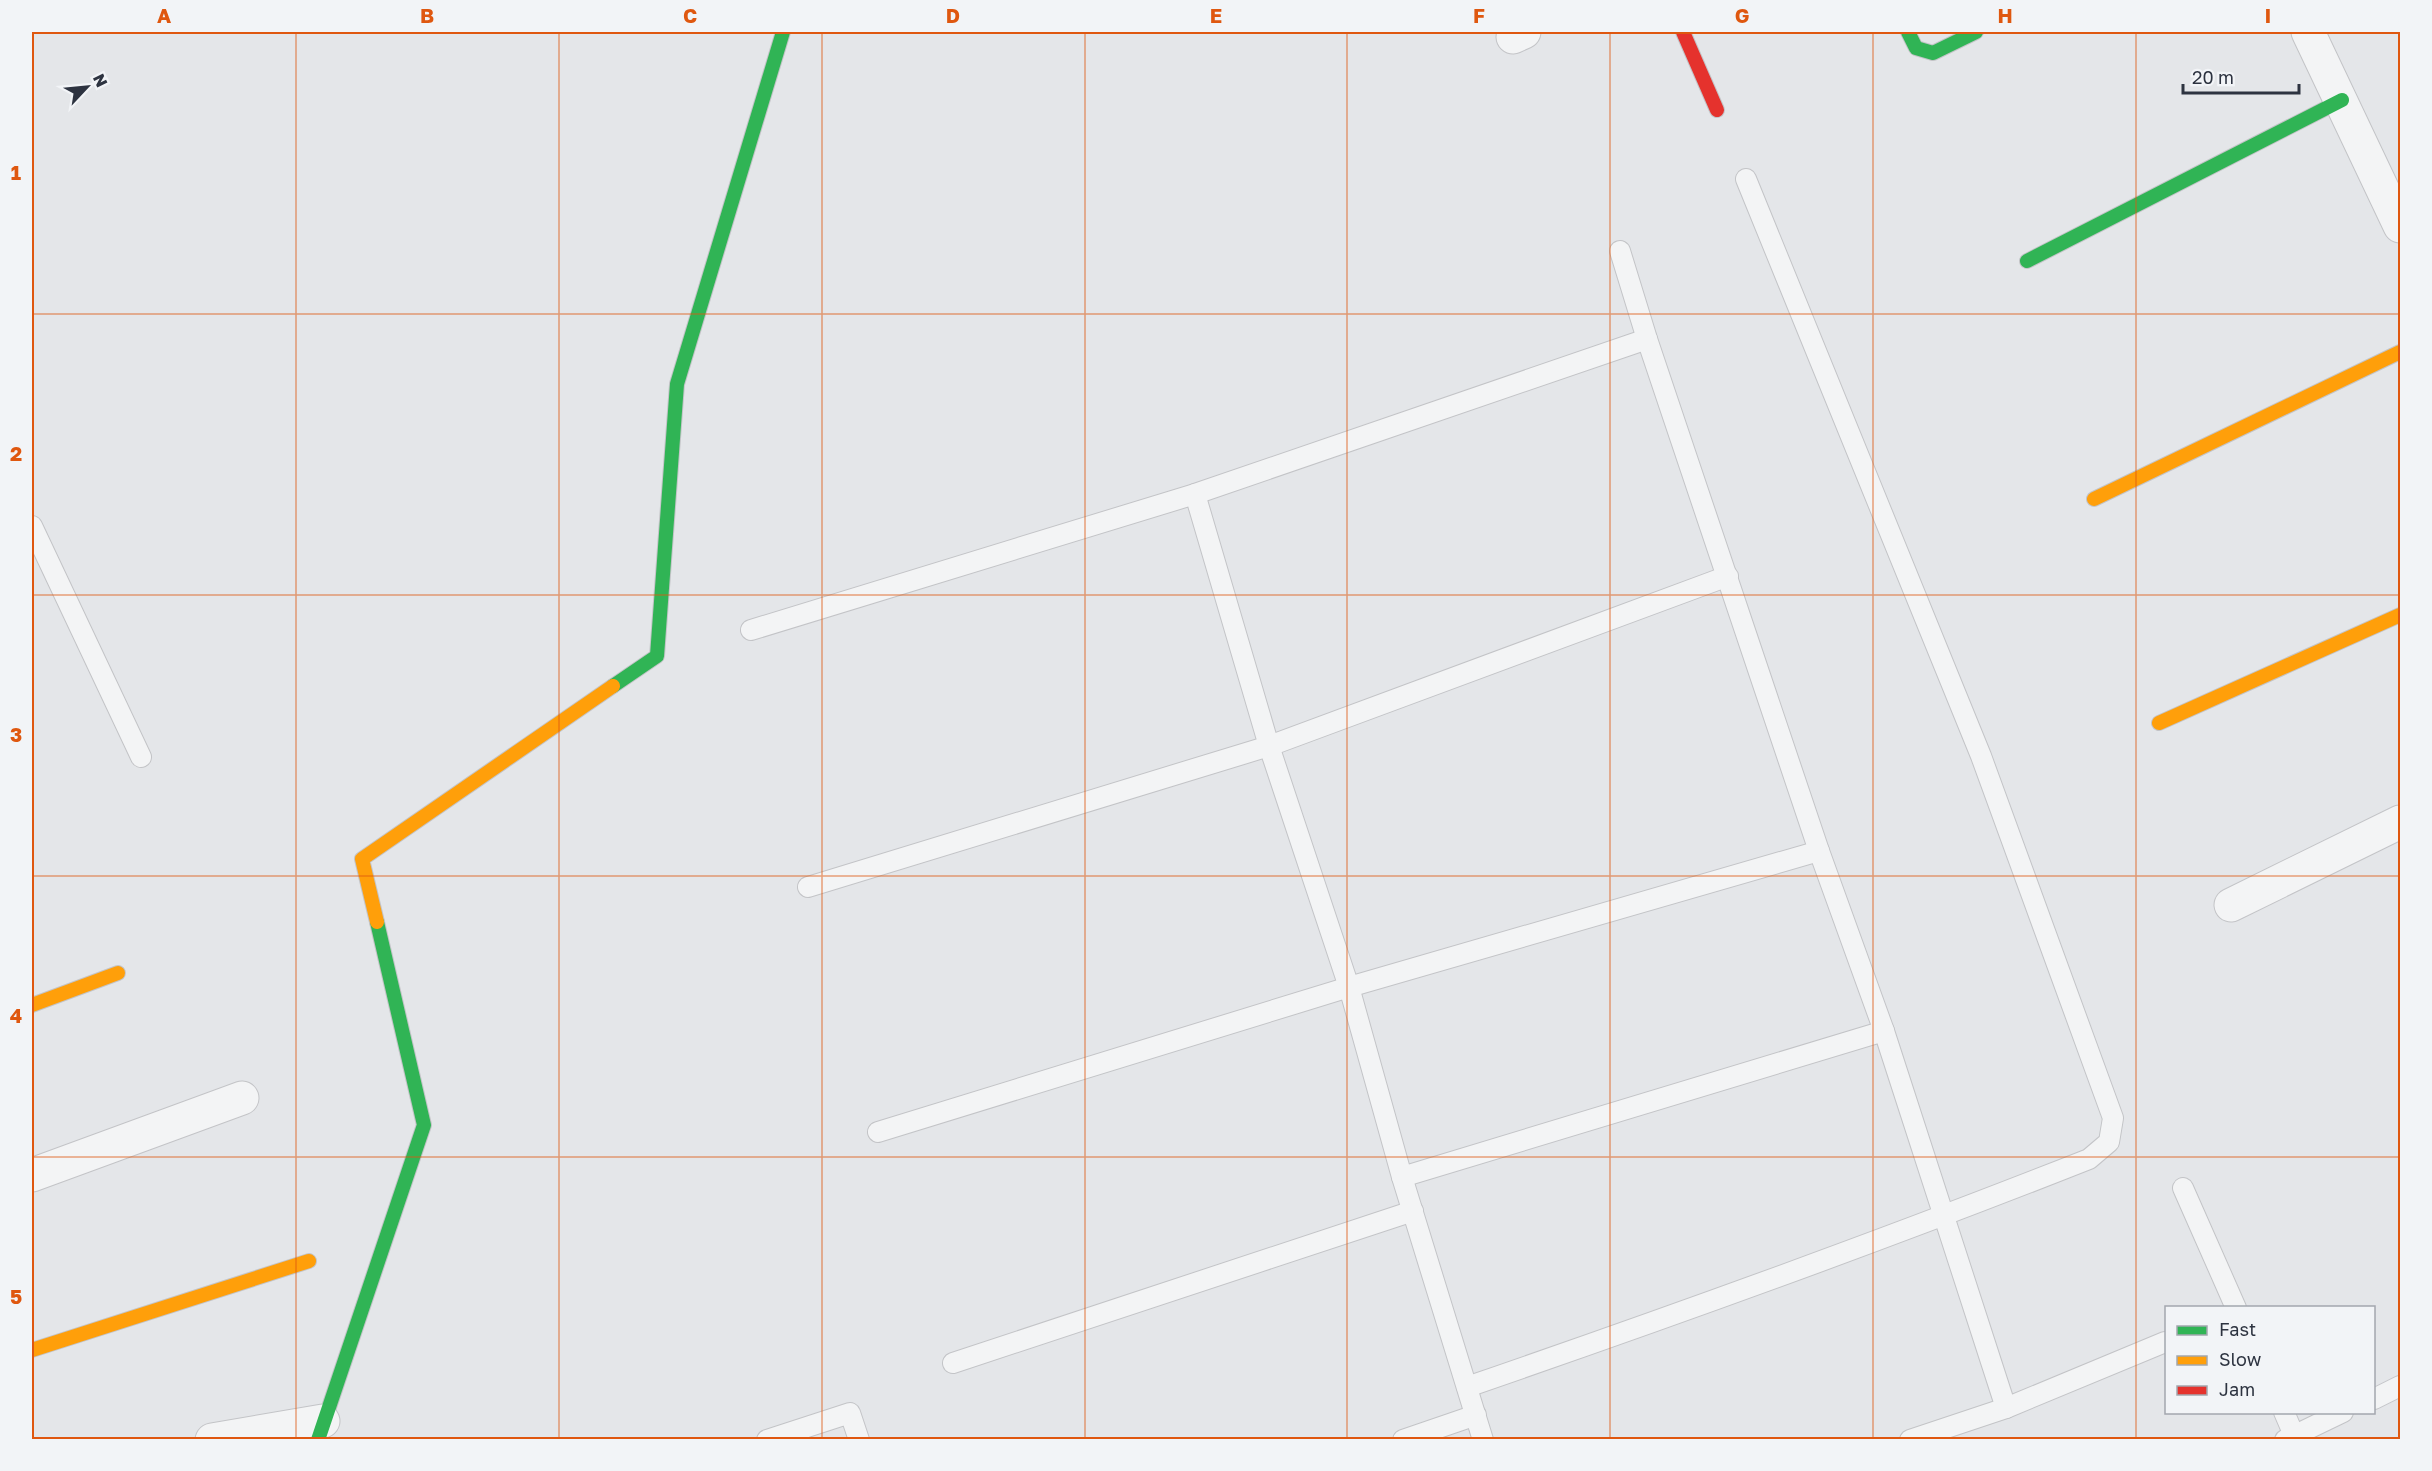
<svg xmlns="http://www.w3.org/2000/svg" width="2432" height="1471" font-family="'Golos Text',sans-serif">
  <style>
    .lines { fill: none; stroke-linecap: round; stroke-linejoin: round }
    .lane-casing { stroke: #c3c4c7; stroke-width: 22 }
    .street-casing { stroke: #c3c4c7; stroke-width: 35 }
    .fast-casing { stroke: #c3c4c7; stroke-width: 16 }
    .slow-casing { stroke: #c3c4c7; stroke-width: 16 }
    .jam-casing { stroke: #c3c4c7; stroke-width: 16 }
    .lane { stroke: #f3f4f5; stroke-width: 20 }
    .street { stroke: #f3f4f5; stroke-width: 33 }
    .fast { stroke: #30b455; stroke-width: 14 }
    .slow { stroke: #ff9f0a; stroke-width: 14 }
    .jam { stroke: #e5322d; stroke-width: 14 }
    .grid { fill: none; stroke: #df570f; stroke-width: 1.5; stroke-opacity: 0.55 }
    .neatline { fill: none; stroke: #df570f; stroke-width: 2 }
    .grid-label { font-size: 20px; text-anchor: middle; font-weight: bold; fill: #df570f }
  </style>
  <rect width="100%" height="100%" fill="#e4e6e9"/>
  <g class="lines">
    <defs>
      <g id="lane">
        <polyline points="1620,251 1647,339 1819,851 1884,1031 2006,1408"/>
        <polyline points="1195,494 1647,339"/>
        <polyline points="32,526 141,757"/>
        <polyline points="751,630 1195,494 1269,746 1349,987 1402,1177 1483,1440"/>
        <polyline points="808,887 1269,746 1728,576"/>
        <polyline points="878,1132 1349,987 1819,851"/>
        <polyline points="1402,1177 1884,1031"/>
        <polyline points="2183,1188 2236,1308"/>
        <polyline points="953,1363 1413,1211"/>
        <path d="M1467,1387C1676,1315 1884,1240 2089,1159L2109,1142L2113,1118L1981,756L1746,179"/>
        <polyline points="2374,1399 2400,1386"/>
        <polyline points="2284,1412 2296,1440"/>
        <polyline points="767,1440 850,1413 859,1440"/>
        <polyline points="1403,1440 1476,1415"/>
        <polyline points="1910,1440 2006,1408 2165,1342"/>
        <polyline points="2285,1440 2343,1412"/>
      </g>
      <g id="street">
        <polyline points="2308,32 2400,226"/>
        <polyline points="1513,37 1524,32"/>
        <polyline points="2231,905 2400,822"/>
        <polyline points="32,1175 242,1098"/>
        <polyline points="212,1440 323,1421"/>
      </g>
      <g id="fast">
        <polyline points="1908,32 1916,48 1933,53 1976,32"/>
        <polyline points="2027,261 2342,100"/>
        <polyline points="613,686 657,656 677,384 783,32"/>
        <polyline points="318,1440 424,1125 377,922"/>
      </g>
      <g id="slow">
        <polyline points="2094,499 2400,352"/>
        <polyline points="2159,723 2400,615"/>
        <polyline points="377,922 362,859 613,686"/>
        <polyline points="32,1005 118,973"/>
        <polyline points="32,1350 309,1261"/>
      </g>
      <polyline id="jam" points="1683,32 1717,110"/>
    </defs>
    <!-- lane casing -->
    <use href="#lane" class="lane-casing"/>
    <!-- street casing -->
    <use href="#street" class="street-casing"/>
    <!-- fast casing -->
    <use href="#fast" class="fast-casing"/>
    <!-- slow casing -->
    <use href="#slow" class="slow-casing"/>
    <!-- jam casing -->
    <use href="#jam" class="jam-casing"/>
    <!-- lane -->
    <use href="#lane" class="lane"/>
    <!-- street -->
    <use href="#street" class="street"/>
    <!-- fast -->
    <use href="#fast" class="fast"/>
    <!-- slow -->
    <use href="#slow" class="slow"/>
    <!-- jam -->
    <use href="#jam" class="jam"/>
  </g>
  <!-- grid -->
  <path class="grid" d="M296,32V1440M559,32V1440M822,32V1440M1085,32V1440M1347,32V1440M1610,32V1440M1873,32V1440M2136,32V1440M32,314H2400M32,595H2400M32,876H2400M32,1157H2400"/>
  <!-- border -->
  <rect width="2432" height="1471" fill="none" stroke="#f2f4f7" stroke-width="66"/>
  <!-- legend -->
  <rect x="2165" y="1306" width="210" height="108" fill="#f2f4f7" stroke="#a3a7ae" stroke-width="1.5"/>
  <rect x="2177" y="1326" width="30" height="9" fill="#30b455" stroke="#a3a7ae" stroke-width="1.5"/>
  <text x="2219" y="1336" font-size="18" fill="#2d3340">Fast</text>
  <rect x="2177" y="1356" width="30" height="9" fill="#ff9f0a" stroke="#a3a7ae" stroke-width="1.5"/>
  <text x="2219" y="1366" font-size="18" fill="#2d3340">Slow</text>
  <rect x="2177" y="1386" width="30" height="9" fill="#e5322d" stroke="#a3a7ae" stroke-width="1.5"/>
  <text x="2219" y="1396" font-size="18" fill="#2d3340">Jam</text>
  <!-- north arrow -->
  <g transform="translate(87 87) rotate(64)" stroke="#f2f4f7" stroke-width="4.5" paint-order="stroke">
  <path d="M0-4.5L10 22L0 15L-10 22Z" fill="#2d3340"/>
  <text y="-9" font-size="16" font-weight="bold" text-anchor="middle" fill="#2d3340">N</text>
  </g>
  <!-- scale -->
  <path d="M2183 84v9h116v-9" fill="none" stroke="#2d3340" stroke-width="3"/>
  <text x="2192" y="84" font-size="18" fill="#2d3340" stroke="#f2f4f7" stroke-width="4.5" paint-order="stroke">20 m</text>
  <rect x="33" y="33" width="2366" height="1405" class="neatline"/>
  <g class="grid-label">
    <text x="164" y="23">A</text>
    <text x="427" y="23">B</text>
    <text x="690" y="23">C</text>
    <text x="953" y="23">D</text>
    <text x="1216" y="23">E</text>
    <text x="1479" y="23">F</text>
    <text x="1742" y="23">G</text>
    <text x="2005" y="23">H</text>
    <text x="2268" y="23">I</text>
    <text x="16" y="180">1</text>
    <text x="16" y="461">2</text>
    <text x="16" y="742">3</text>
    <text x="16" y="1023">4</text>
    <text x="16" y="1304">5</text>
  </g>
</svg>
